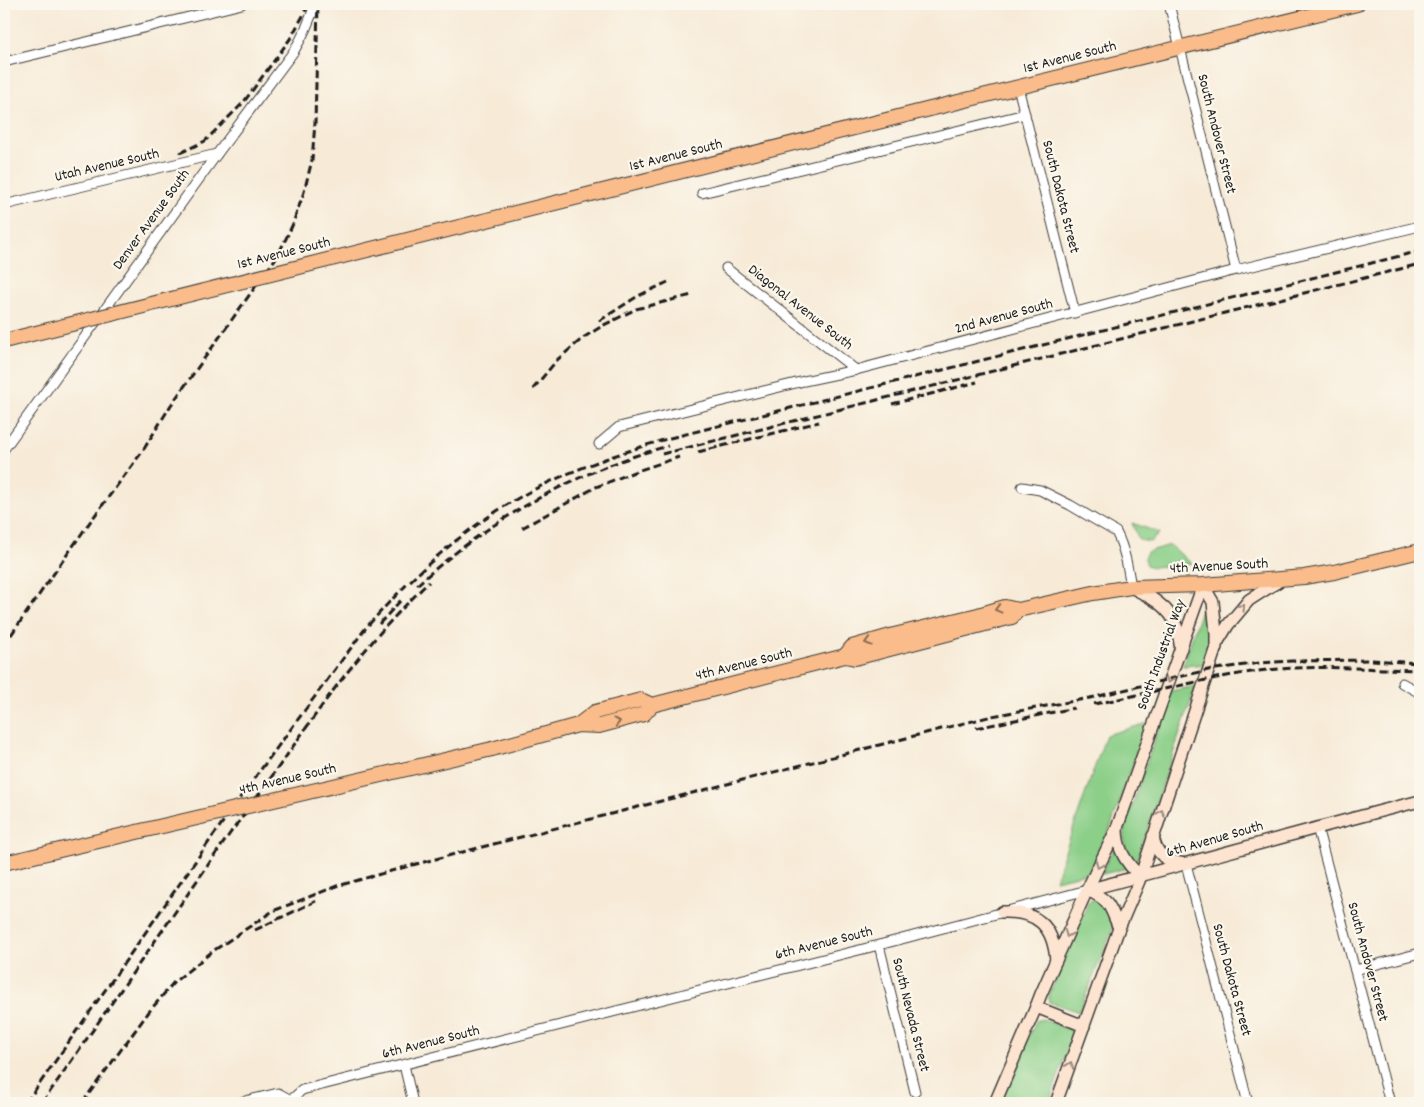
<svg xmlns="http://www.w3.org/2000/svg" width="1424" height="1107" font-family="Dekko,sans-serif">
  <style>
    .green { fill: #8bcf88; stroke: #547652 }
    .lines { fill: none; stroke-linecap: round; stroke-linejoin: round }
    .street-casing { stroke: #3d3b38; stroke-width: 11 }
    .secondary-casing { stroke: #3d3b38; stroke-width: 14 }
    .primary-casing { stroke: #3d3b38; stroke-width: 16 }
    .street { stroke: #fff; stroke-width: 9 }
    .secondary { stroke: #fde4d0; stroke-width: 11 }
    .primary { stroke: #f9bc8a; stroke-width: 14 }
    .rail { stroke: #1c1c1c; stroke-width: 3; stroke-dasharray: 8 4; stroke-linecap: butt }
    .primary-bridge-casing { stroke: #3d3b38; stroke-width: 16; stroke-linecap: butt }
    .primary-bridge { stroke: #f9bc8a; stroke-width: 14 }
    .oneway { stroke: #988a7f }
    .oneway2 { stroke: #8a6c53 }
    .labels { text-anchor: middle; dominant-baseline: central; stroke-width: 4.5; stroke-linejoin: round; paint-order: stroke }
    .street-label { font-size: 15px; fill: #1c1c1c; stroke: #fbf7ec }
  </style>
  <rect width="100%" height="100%" fill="#fbf7ec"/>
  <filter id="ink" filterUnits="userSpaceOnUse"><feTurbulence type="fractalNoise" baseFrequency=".02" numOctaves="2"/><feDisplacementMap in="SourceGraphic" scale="10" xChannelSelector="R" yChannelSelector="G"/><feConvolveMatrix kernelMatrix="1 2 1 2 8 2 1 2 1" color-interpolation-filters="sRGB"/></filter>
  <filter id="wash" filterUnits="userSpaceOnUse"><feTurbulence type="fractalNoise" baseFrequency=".0096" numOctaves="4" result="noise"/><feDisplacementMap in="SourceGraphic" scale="20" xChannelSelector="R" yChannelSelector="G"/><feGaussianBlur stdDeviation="1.12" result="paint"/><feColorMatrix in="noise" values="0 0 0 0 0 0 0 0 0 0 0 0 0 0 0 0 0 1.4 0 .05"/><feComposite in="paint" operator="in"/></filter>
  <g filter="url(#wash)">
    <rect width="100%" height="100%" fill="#f7ebd8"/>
    <!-- green -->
    <g class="green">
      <polygon points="1132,523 1160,533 1150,542 1139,540"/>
      <polygon points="1170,545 1192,564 1153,567 1146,565 1144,558 1147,552"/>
      <polygon points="1201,610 1208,610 1212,631 1206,664 1183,666"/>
      <path d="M1196,686L1137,860C1123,850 1124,842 1125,826L1171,691Z"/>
      <polygon points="1148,723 1107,837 1090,872 1055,880 1106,735"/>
      <polygon points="1114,847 1127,868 1103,874 1102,872"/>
      <polygon points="1098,899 1107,907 1114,926 1079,1012 1049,1002 1048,998 1089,901"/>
      <polygon points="1042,1019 1071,1030 1073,1034 1049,1103 999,1103 1036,1021"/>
    </g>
  </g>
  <g filter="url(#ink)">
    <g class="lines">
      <defs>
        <g id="street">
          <polyline points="1169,4 1236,270"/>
          <polyline points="4,62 242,4"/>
          <polyline points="1018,87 1075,313"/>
          <polyline points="702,193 1025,114"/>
          <polyline points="4,205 217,154"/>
          <polyline points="726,268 856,370"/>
          <polyline points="599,444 619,427 804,381 856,370 1236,270 1420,226"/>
          <path d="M4,449L217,154L294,51C303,36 310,21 315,4"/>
          <path d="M1022,487L1040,490L1070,505L1116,532C1125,549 1128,569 1131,587"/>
          <polyline points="1402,683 1420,693"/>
          <polyline points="1317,827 1390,1103"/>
          <polyline points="1186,864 1248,1103"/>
          <polyline points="879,945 915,1092"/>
          <polyline points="1355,970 1420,953"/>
          <polyline points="404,1065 413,1103"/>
          <polyline points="237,1103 278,1093 291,1100 302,1090 879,945 1087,890"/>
        </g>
        <g id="secondary">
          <path d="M1131,587C1149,596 1171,607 1177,628C1179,634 1179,641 1181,648"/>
          <polyline points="1217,643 1228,625 1249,600 1282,579"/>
          <path d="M1117,829C1117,849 1126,863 1140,876"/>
          <path d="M1153,836C1156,856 1166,861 1185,864"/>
          <path d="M1087,890C1198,861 1309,829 1420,801"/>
          <path d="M1087,890C1111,901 1109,905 1119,928"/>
          <path d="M1002,912C1037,911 1053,925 1056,960"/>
          <polyline points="1036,1007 1084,1026"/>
          <polyline points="995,1103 1036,1007 1041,994 1087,890 1117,828 1203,585"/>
          <polyline points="1056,1103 1119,928 1139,881 1216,647 1216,633 1213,602 1203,585"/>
        </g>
        <g id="primary">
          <polyline points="950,104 1357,4"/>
          <polyline points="845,656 852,647 894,635 978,615 1005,607 1018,610 1093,593 1131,587 1203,585 1304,577 1334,572 1420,551"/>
          <polyline points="578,725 595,712 641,700 652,705 845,656 855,658 1012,617 1018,610"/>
          <polyline points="492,749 578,725 599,726 644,714 652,705"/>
        </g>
      </defs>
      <!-- street casing -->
      <use href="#street" class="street-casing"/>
      <!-- secondary casing -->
      <use href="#secondary" class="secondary-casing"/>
      <!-- primary casing -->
      <use href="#primary" class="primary-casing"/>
      <!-- street -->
      <use href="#street" class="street"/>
      <!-- secondary -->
      <use href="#secondary" class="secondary"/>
      <!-- primary -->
      <use href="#primary" class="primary"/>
      <!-- rail -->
      <g class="rail">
        <polyline points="180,153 205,141 243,103 290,39 303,16 308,4"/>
        <polyline points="599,321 638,296 668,282"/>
        <polyline points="533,389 557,360 583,338 602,326 636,309 692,295"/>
        <polyline points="892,404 977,382"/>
        <polyline points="698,452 819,422"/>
        <polyline points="662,454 1420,264"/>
        <polyline points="522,528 596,487 634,472 679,457"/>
        <path d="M417,585C489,520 575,471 668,446"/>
        <polyline points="379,624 402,599"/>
        <polyline points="4,645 87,526 142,452 171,405 278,255 292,226 304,192 312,160 315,123 318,4"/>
        <path d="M1094,704C1152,693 1208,677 1267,670C1318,665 1369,669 1420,670"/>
        <polyline points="976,728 1074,708"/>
        <polyline points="255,930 316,901"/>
        <path d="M26,1103L239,799L365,629C412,575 467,525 531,491C576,468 622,452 670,438L1420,251"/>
        <path d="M42,1103L231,832C265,788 296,741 329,696C359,656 392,617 429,582"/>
        <polyline points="82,1103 148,1013 174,982 213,951 273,911 337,886 420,863 992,716 1090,698 1208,670 1260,663 1292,661 1372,660 1420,663"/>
      </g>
      <defs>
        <g id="primary-bridge">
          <polyline points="4,341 950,104"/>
          <polyline points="4,863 492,749"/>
        </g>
      </defs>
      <!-- primary-bridge casing -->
      <use href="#primary-bridge" class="primary-bridge-casing"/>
      <!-- primary-bridge -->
      <use href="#primary-bridge" class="primary-bridge"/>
    </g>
    <!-- one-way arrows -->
    <defs><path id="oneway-chevron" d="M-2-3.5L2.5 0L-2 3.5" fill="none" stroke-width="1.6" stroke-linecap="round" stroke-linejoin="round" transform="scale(1.25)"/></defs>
    <g class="oneway">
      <use href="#oneway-chevron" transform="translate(1242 607) rotate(-48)"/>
      <use href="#oneway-chevron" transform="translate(1169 680) rotate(110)"/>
      <use href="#oneway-chevron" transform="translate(1161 813) rotate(-72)"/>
      <use href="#oneway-chevron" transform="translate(1099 865) rotate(115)"/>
      <use href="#oneway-chevron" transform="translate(1068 934) rotate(113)"/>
      <use href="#oneway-chevron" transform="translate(1070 1065) rotate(-70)"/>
    </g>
    <g class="oneway2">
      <use href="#oneway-chevron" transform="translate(998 609) rotate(165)"/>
      <use href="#oneway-chevron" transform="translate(868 642) rotate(164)"/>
      <use href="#oneway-chevron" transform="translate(617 722) rotate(-15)"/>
    </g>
  </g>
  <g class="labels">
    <!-- street labels -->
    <g class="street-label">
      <text transform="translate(1070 58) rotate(-14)">1st Avenue South</text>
      <text transform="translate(1216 134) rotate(76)">South Andover Street</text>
      <text transform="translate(676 156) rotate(-14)">1st Avenue South</text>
      <text transform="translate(107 166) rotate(-13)">Utah Avenue South</text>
      <text transform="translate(1060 197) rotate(76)">South Dakota Street</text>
      <text transform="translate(152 220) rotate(-54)">Denver Avenue South</text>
      <text transform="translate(284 254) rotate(-14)">1st Avenue South</text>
      <text transform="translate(800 308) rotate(38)">Diagonal Avenue South</text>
      <text transform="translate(1004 317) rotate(-15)">2nd Avenue South</text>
      <text transform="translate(1219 567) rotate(-3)">4th Avenue South</text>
      <text transform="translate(1162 655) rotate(-70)">South Industrial Way</text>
      <text transform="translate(744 665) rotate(-14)">4th Avenue South</text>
      <text transform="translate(288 780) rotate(-13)">4th Avenue South</text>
      <text transform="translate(1215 840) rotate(-16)">6th Avenue South</text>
      <text transform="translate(824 944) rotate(-14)">6th Avenue South</text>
      <text transform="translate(1367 962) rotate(75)">South Andover Street</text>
      <text transform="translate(1231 980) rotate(75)">South Dakota Street</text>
      <text transform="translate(910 1015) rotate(76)">South Nevada Street</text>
      <text transform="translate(431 1043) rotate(-14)">6th Avenue South</text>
    </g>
  </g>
  <!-- margin -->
  <rect width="1424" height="1107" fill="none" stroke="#fbf7ec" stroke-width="20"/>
</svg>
